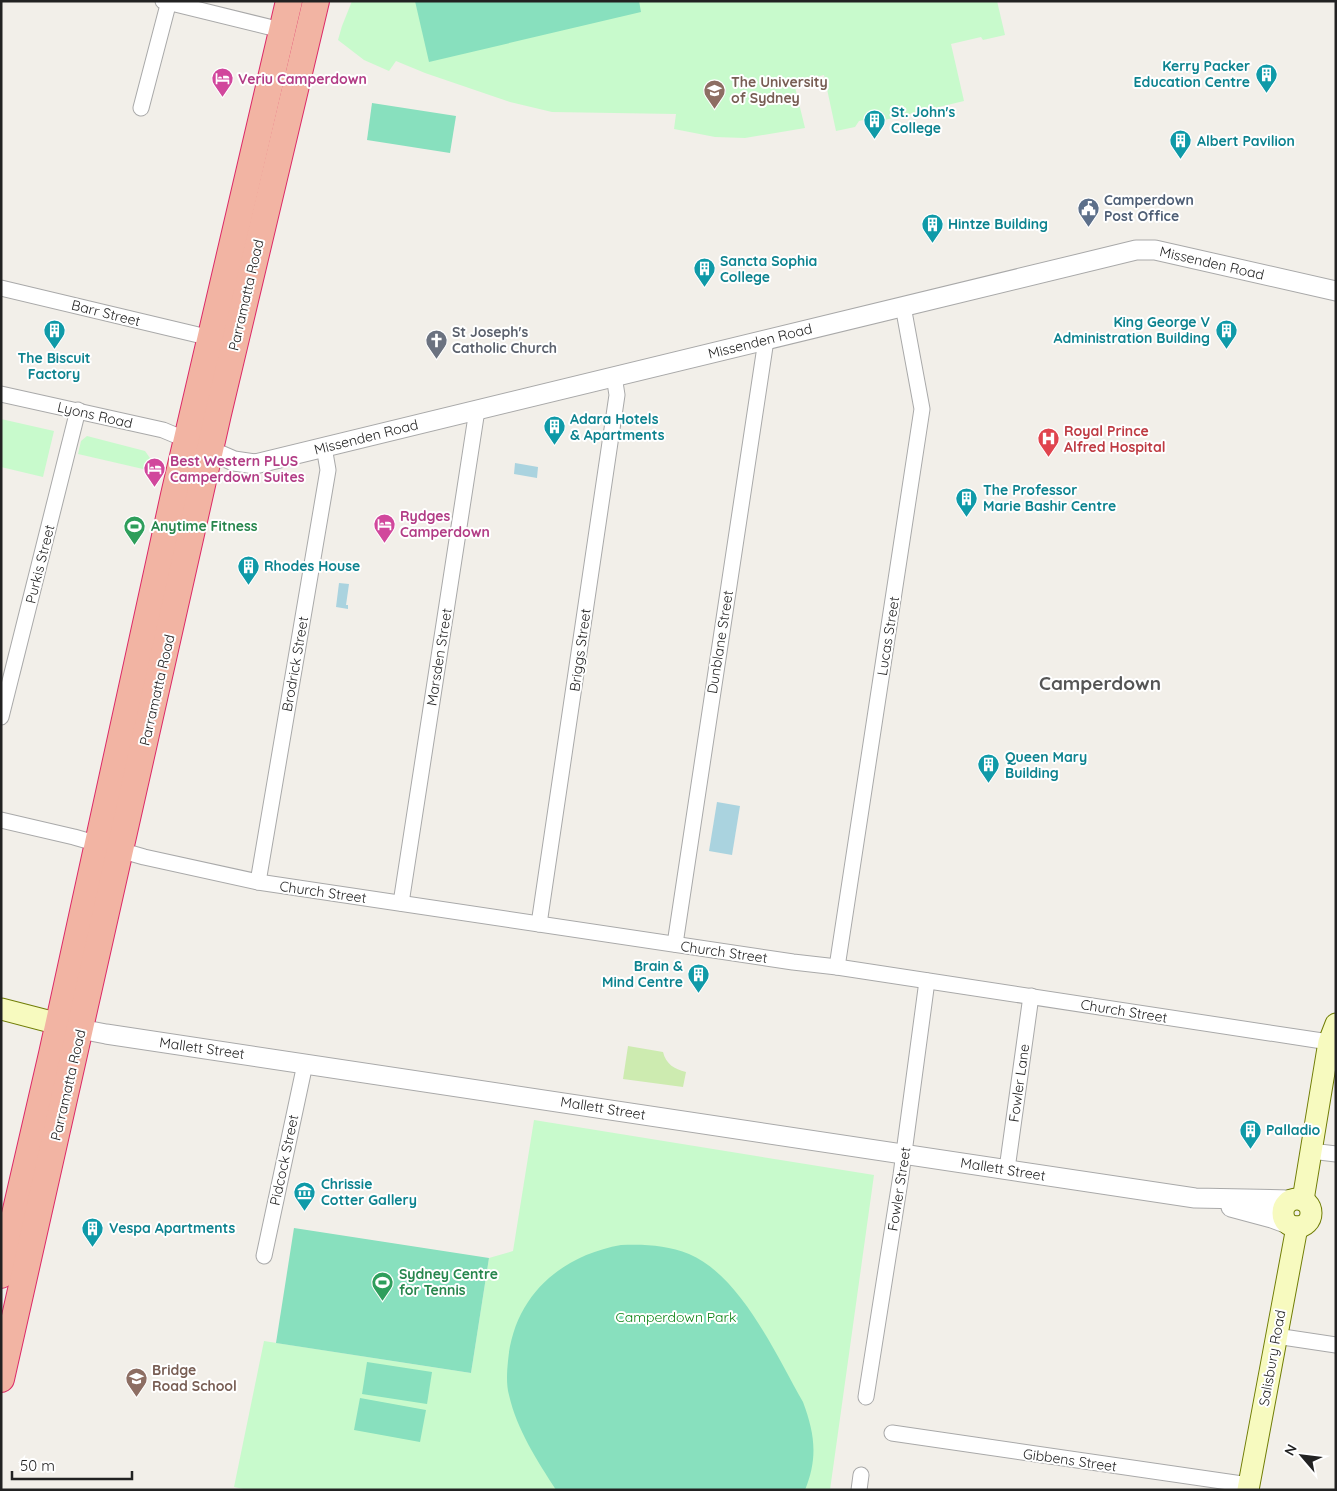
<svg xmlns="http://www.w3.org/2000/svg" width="1337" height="1491" font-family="Quicksand,sans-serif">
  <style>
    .grass { fill: #cdebb0 }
    .park { fill: #c8facc }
    .pitch { fill: #88e0be }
    .water { fill: #aad3df }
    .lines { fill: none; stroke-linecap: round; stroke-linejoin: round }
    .minor-casing { stroke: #a9a9a9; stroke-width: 17 }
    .tertiary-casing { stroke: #a9a9a9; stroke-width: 21 }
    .secondary-casing { stroke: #707d05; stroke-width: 23 }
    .trunk-casing { stroke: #dc2a67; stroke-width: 28 }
    .minor { stroke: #fff; stroke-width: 15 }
    .tertiary { stroke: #fff; stroke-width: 19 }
    .secondary { stroke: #f7fabf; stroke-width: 21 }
    .trunk { stroke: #f2b4a3; stroke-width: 26 }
    .labels { text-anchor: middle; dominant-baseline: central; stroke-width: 4; stroke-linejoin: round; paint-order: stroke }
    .culture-label { font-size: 14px; font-weight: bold; fill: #0d838f; stroke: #fff; text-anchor: start }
    .hotel-label { font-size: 14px; font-weight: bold; fill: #b23c85; stroke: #fff; text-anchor: start }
    .education-label { font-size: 14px; font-weight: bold; fill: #785e54; stroke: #fff; text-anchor: start }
    .service-label { font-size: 14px; font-weight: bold; fill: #4e5e75; stroke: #fff; text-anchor: start }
    .street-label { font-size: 14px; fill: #222; stroke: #fff }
    .worship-label { font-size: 14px; font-weight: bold; fill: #5b616d; stroke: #fff; text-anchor: start }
    .health-label { font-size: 14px; font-weight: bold; fill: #be3a42; stroke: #fff; text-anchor: start }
    .leisure-label { font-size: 14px; font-weight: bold; fill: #27864d; stroke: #fff; text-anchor: start }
    .park-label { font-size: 14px; fill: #0c8416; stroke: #fff }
    .district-label { font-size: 19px; font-weight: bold; fill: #555; stroke: #fff }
  </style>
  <rect width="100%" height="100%" fill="#f2efe9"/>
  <!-- grass -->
  <path class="grass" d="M628,1046L663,1052C666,1064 674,1069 686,1072L683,1087L623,1079Z"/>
  <!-- park -->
  <g class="park">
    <polygon points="352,1 997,1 1005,35 983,40 981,37 951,44 964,101 872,123 868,119 859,121 855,127 836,131 824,75 794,83 805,128 745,138 715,137 674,129 676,114 552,112 510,102 425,73 396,61 389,71 364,60 338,40 342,26"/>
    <polygon points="1,419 54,431 43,477 1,467"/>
    <polygon points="87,436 145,451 157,468 156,472 78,454 81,441"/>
    <polygon points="534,1120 874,1175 830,1490 248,1490 234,1487 264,1341 471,1373 489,1258 513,1251"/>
  </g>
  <!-- pitch -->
  <g class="pitch">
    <polygon points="415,1 639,1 641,12 429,62"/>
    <polygon points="372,103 456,116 450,153 367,140"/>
    <polygon points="294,1228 489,1258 471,1373 276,1343"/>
    <path d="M621,1245C644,1244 667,1245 689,1254C741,1276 776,1355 803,1402C815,1434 818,1458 805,1490H556C537,1460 517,1430 509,1395C506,1384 507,1371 508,1361C514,1296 560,1256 621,1245Z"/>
    <polygon points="367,1362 432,1372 427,1404 362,1394"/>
    <polygon points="360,1398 426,1410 420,1442 354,1430"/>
  </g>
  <!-- water -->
  <g class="water">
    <polygon points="515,463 538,467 537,478 514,474"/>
    <polygon points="339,583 349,584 346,605 348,605 348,609 336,607"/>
    <polygon points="717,802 740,806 732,855 709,851"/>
  </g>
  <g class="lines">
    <defs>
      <g id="minor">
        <polyline points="163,1 281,30"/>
        <polyline points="141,108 169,1"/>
        <polyline points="1,288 211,338"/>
        <polyline points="1,394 163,430 187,440"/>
        <polyline points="1,717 78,410"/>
        <polyline points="1,820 74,837 144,857 258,882 793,962 837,967 1329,1042"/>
        <polyline points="258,882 328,470 324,447"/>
        <polyline points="401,903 477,410"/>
        <polyline points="539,924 617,395 614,376"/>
        <polyline points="675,944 766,340"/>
        <polyline points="837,967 922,409 903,306"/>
        <polyline points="1311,1151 1336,1154"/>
        <polyline points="1007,1169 1031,996"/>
        <polyline points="264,1256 305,1064"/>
        <polyline points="1276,1336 1336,1345"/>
        <polyline points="866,1397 901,1175 927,981"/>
        <polyline points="892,1433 1249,1485"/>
        <polyline points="859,1490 861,1475"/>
      </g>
      <g id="tertiary">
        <polyline points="199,446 234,461 255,464 1136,250 1155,250 1336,291"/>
        <polyline points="80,1029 106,1034 1195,1198 1290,1200"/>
        <polyline points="1231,1207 1272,1218 1288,1224"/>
      </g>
      <g id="secondary">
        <polyline points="1,1009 59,1024"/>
        <circle cx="1297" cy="1213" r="14"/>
        <polyline points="1303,1200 1329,1042 1336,1024"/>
        <polyline points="1248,1490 1297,1227"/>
      </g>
      <g id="trunk">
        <polyline points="1,1275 52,1054 174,495 289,1"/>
        <polyline points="1,1379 218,414 316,1"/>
      </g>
    </defs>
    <!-- minor casing -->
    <use href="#minor" class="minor-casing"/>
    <!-- tertiary casing -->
    <use href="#tertiary" class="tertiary-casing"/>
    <!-- secondary casing -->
    <use href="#secondary" class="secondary-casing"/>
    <!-- trunk casing -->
    <use href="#trunk" class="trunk-casing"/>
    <!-- minor -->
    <use href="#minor" class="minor"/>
    <!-- tertiary -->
    <use href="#tertiary" class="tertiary"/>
    <!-- secondary -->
    <use href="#secondary" class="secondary"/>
    <!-- trunk -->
    <use href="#trunk" class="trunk"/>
  </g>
  <!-- icons -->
  <defs>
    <symbol id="building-pin" viewBox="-11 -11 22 30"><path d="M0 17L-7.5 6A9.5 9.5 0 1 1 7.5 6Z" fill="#0f9aa8" stroke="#fff"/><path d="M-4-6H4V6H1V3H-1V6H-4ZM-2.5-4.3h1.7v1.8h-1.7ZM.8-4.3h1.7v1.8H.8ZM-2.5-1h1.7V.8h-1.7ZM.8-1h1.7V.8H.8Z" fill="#fff"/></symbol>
    <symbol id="hotel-pin" viewBox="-11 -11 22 30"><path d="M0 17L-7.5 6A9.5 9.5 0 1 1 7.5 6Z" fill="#d1479c" stroke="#fff"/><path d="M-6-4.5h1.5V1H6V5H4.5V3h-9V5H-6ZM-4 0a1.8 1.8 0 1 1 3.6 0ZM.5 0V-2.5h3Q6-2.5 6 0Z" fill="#fff"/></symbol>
    <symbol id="university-pin" viewBox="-11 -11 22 30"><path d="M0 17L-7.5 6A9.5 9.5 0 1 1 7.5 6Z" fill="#8d6e63" stroke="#fff"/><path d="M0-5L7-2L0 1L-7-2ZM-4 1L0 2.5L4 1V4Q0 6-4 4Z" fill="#fff"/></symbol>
    <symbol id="civic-pin" viewBox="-11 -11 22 30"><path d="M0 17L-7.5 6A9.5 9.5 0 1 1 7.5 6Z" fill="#5c6f8a" stroke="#fff"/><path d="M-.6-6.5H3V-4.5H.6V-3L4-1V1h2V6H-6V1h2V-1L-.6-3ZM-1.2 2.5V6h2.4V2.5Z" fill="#fff"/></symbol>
    <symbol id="church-pin" viewBox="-11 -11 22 30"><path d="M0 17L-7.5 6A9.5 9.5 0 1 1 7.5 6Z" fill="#6b7280" stroke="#fff"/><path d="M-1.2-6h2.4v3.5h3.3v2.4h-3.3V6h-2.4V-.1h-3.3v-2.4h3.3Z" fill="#fff"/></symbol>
    <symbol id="hospital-pin" viewBox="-11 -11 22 30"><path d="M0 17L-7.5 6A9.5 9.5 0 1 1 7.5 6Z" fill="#e0444e" stroke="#fff"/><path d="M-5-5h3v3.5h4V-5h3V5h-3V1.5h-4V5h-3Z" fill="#fff"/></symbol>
    <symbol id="stadium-pin" viewBox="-11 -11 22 30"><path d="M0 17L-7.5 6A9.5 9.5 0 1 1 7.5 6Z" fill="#2e9e5b" stroke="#fff"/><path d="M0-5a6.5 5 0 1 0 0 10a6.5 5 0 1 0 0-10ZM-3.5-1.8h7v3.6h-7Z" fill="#fff"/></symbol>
    <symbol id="museum-pin" viewBox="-11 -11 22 30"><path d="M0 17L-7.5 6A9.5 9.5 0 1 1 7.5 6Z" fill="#0f9aa8" stroke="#fff"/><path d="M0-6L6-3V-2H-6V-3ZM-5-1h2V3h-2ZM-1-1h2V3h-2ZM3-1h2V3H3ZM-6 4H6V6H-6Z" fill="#fff"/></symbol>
    <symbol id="school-pin" viewBox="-11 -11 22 30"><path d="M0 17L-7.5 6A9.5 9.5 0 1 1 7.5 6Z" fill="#8d6e63" stroke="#fff"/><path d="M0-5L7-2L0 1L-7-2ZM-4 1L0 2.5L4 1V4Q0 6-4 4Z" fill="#fff"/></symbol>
  </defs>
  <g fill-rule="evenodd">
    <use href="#building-pin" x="1254" y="62" width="25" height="34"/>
    <use href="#hotel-pin" x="210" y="66" width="25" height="34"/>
    <use href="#university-pin" x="702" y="78" width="25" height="34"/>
    <use href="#building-pin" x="862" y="108" width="25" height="34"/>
    <use href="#building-pin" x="1168" y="128" width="25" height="34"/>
    <use href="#civic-pin" x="1076" y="196" width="25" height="34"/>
    <use href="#building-pin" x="920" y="212" width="25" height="34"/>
    <use href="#building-pin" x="692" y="256" width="25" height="34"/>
    <use href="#building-pin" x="42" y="318" width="25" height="34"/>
    <use href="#building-pin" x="1214" y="318" width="25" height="34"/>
    <use href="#church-pin" x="424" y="328" width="25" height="34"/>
    <use href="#building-pin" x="542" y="414" width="25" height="34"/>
    <use href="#hospital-pin" x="1036" y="426" width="25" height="34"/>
    <use href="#hotel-pin" x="142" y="456" width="25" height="34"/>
    <use href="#building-pin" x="954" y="486" width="25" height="34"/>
    <use href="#hotel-pin" x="372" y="512" width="25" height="34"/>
    <use href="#stadium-pin" x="122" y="514" width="25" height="34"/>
    <use href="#building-pin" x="236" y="554" width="25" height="34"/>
    <use href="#building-pin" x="976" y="752" width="25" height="34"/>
    <use href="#building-pin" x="686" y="962" width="25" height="34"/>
    <use href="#building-pin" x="1238" y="1118" width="25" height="34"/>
    <use href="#museum-pin" x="292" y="1180" width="25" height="34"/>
    <use href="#building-pin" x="80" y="1216" width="25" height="34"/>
    <use href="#stadium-pin" x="370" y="1270" width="25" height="34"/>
    <use href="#school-pin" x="124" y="1366" width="25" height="34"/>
  </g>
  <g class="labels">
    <!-- culture labels -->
    <g class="culture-label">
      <text x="1250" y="66" text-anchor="end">Kerry Packer<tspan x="1250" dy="16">Education Centre</tspan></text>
      <text x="891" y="112">St. John's<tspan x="891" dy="16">College</tspan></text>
      <text x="1197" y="141">Albert Pavilion</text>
      <text x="948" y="224">Hintze Building</text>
      <text x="720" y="261">Sancta Sophia<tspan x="720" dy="16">College</tspan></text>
      <text x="1210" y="322" text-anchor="end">King George V<tspan x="1210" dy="16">Administration Building</tspan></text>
      <text x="54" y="358" text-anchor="middle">The Biscuit<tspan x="54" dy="16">Factory</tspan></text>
      <text x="570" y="419">Adara Hotels<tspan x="570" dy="16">&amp; Apartments</tspan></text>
      <text x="983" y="490">The Professor<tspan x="983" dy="16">Marie Bashir Centre</tspan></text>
      <text x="264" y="566">Rhodes House</text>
      <text x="1005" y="757">Queen Mary<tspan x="1005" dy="16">Building</tspan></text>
      <text x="683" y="966" text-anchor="end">Brain &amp;<tspan x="683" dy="16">Mind Centre</tspan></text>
      <text x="1266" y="1130">Palladio</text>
      <text x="321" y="1184">Chrissie<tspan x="321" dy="16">Cotter Gallery</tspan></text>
      <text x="109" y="1228">Vespa Apartments</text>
    </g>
    <!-- hotel labels -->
    <g class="hotel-label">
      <text x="238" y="79">Veriu Camperdown</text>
      <text x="170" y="461">Best Western PLUS<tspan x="170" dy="16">Camperdown Suites</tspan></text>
      <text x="400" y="516">Rydges<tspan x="400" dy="16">Camperdown</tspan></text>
    </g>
    <!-- education labels -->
    <g class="education-label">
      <text x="731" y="82">The University<tspan x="731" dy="16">of Sydney</tspan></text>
      <text x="152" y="1370">Bridge<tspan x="152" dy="16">Road School</tspan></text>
    </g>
    <!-- service labels -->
    <g class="service-label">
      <text x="1104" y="200">Camperdown<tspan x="1104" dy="16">Post Office</tspan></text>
    </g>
    <!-- street labels -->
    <g class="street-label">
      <text transform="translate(1212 263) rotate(13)">Missenden Road</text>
      <text transform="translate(246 295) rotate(-77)">Parramatta Road</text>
      <text transform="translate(106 313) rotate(14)">Barr Street</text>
      <text transform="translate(760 341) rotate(-14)">Missenden Road</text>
      <text transform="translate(95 415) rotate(13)">Lyons Road</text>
      <text transform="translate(366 437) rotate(-14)">Missenden Road</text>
      <text transform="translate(40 564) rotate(-76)">Purkis Street</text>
      <text transform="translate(888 636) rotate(-81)">Lucas Street</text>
      <text transform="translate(720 642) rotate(-81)">Dunblane Street</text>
      <text transform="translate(580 650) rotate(-82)">Briggs Street</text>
      <text transform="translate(439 657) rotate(-81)">Marsden Street</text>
      <text transform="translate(295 664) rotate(-80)">Brodrick Street</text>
      <text transform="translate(157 690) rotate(-77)">Parramatta Road</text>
      <text transform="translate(323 892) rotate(8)">Church Street</text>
      <text transform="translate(724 952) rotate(8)">Church Street</text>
      <text transform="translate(1124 1011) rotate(9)">Church Street</text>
      <text transform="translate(202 1048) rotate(8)">Mallett Street</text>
      <text transform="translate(1019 1083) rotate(-82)">Fowler Lane</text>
      <text transform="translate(68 1085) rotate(-77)">Parramatta Road</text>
      <text transform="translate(603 1108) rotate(9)">Mallett Street</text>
      <text transform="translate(284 1160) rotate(-78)">Pidcock Street</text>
      <text transform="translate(1003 1169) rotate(9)">Mallett Street</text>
      <text transform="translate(899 1189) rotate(-81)">Fowler Street</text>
      <text transform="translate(1272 1358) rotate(-80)">Salisbury Road</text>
      <text transform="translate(1070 1460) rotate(8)">Gibbens Street</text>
    </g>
    <!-- worship labels -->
    <g class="worship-label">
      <text x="452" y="332">St Joseph's<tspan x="452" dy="16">Catholic Church</tspan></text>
    </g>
    <!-- health labels -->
    <g class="health-label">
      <text x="1064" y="431">Royal Prince<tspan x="1064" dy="16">Alfred Hospital</tspan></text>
    </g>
    <!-- leisure labels -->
    <g class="leisure-label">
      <text x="151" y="526">Anytime Fitness</text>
      <text x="399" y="1274">Sydney Centre<tspan x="399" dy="16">for Tennis</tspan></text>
    </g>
    <!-- park labels -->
    <g class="park-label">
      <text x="676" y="1317">Camperdown Park</text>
    </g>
    <!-- district labels -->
    <g class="district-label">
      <text x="1100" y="683">Camperdown</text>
    </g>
  </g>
  <!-- border -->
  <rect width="1337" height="1491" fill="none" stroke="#222222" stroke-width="5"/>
  <!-- north arrow -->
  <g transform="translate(1302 1456) rotate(298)" stroke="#ffffff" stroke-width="4" paint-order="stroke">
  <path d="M0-4L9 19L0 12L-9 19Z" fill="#222222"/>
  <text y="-8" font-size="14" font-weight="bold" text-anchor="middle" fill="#222222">N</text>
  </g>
  <!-- scale -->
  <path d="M12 1471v8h120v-8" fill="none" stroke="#222222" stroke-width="2.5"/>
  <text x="20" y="1471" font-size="15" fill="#222222" stroke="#ffffff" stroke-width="4" paint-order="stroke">50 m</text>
</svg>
